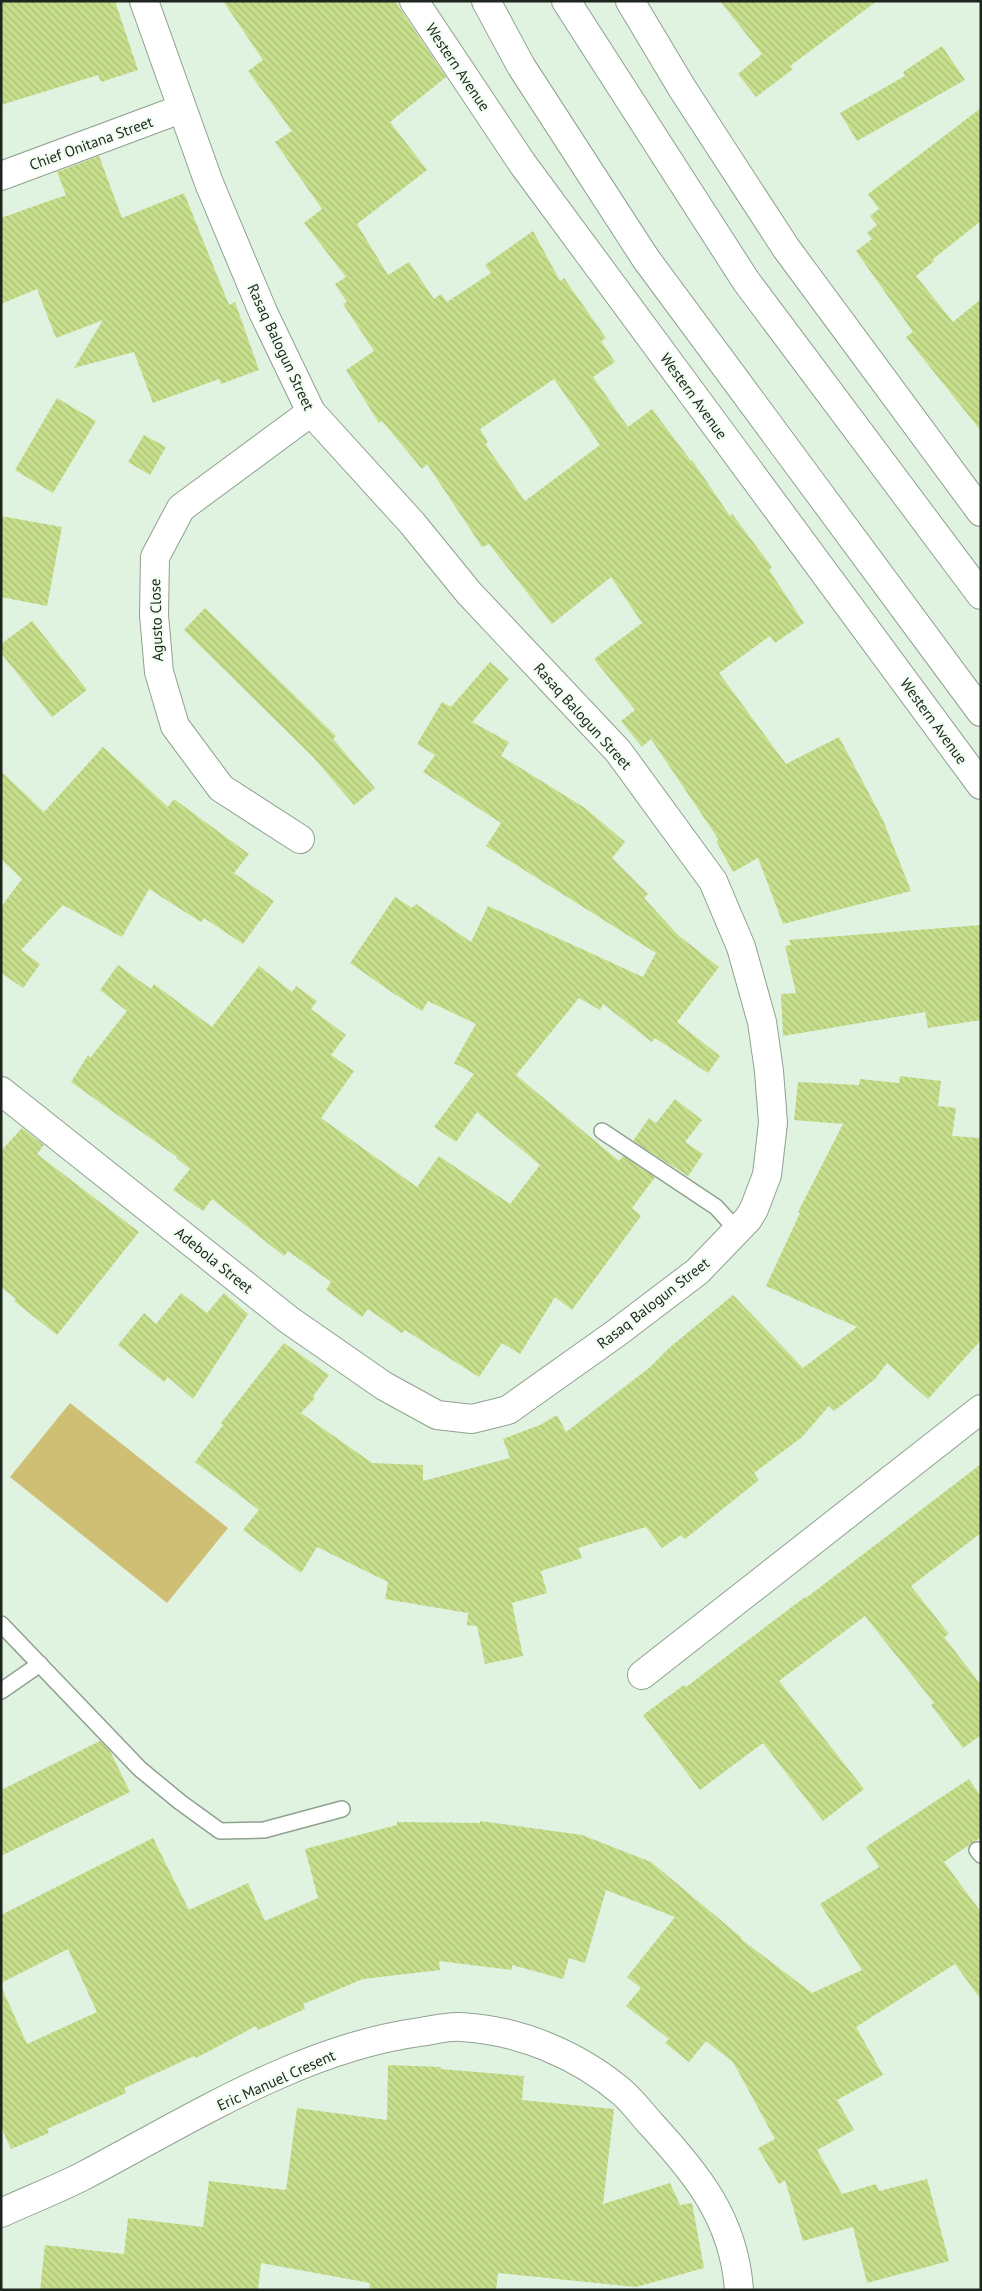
<svg xmlns="http://www.w3.org/2000/svg" width="982" height="2291" font-family="'PT Sans',sans-serif">
  <style>
    .pitch { fill: #cebf75 }
    .building { fill: url(#building-back-hatch); fill-rule: evenodd }
    .lines { fill: none; stroke-linecap: round; stroke-linejoin: round }
    .lane-casing { stroke: #8fa18f; stroke-width: 18 }
    .street-casing { stroke: #8fa18f; stroke-width: 30 }
    .primary-casing { stroke: #8fa18f; stroke-width: 30 }
    .highway-casing { stroke: #8fa18f; stroke-width: 30 }
    .lane { stroke: #fff; stroke-width: 15 }
    .street { stroke: #fff; stroke-width: 28 }
    .primary { stroke: #fff; stroke-width: 28 }
    .highway { stroke: #fff; stroke-width: 28 }
    .labels { text-anchor: middle; dominant-baseline: central; stroke-width: 4.5; stroke-linejoin: round; paint-order: stroke }
    .street-label { font-size: 15px; fill: #1e251e; stroke: #f2fef2 }
  </style>
  <defs>
    <pattern id="building-back-hatch" width="6" height="6" patternUnits="userSpaceOnUse" patternTransform="scale(1.25)"><rect width="6" height="6" fill="#c7df8c"/><path d="M-1 5l2 2M0 0l6 6M5-1l2 2" fill="none" stroke="#aabf78"/></pattern>
  </defs>
  <rect width="100%" height="100%" fill="#dff3e0"/>
  <!-- pitch -->
  <polygon class="pitch" points="70,1403 228,1528 167,1603 10,1477"/>
  <!-- building -->
  <g class="building">
    <polygon points="1,1 115,1 138,70 101,82 98,75 1,105"/>
    <path d="M223,1H395L446,77L390,122L427,170L357,224L388,275L409,262L434,299L441,294L447,302L491,273L485,265L533,231L560,281L564,278L606,338L601,341L615,362L593,377L628,427L652,409L691,461L692,460L730,516L732,514L772,567L769,570L804,623L775,643L770,636L719,673L786,764L839,737L883,820L911,891L783,924L758,858L733,872L716,841L719,840L651,739L642,747L621,721L635,710L594,659L642,623L611,577L552,624L489,544L482,547L427,464L422,469L382,421L379,423L346,370L374,351L343,304L347,302L335,284L346,277L304,223L322,209L275,142L292,131L248,71L263,60ZM554,379L600,445L525,501L485,444L488,442L480,429Z"/>
    <polygon points="720,1 877,1 790,66 793,69 756,97 738,74 762,54"/>
    <polygon points="942,46 965,80 857,141 840,113 905,76 903,72"/>
    <polygon points="981,108 981,221 933,259 934,261 916,276 953,322 981,299 981,431 906,337 913,332 856,251 872,239 867,233 877,225 870,216 879,209 868,194"/>
    <polygon points="99,156 122,218 184,193 229,305 235,302 259,370 221,384 219,379 153,403 134,352 74,368 103,320 56,338 37,289 1,304 1,218 66,195 57,172"/>
    <polygon points="57,398 96,421 53,493 15,470"/>
    <polygon points="144,435 166,447 150,475 128,462"/>
    <polygon points="1,516 62,527 47,606 1,597"/>
    <polygon points="205,608 336,736 333,739 375,788 354,805 313,757 184,630"/>
    <polygon points="32,621 87,690 52,717 1,653 1,644"/>
    <polygon points="490,662 509,679 472,722 509,742 501,756 585,808 625,842 612,858 648,894 644,898 679,936 719,967 677,1022 720,1056 708,1073 655,1038 652,1042 603,1004 600,1010 579,998 516,1075 619,1161 623,1156 655,1177 632,1208 641,1216 572,1310 555,1297 520,1354 502,1343 479,1377 405,1330 402,1333 368,1309 362,1317 326,1290 331,1282 288,1251 284,1256 212,1199 203,1211 173,1190 190,1169 176,1158 177,1157 71,1082 88,1055 90,1058 127,1011 100,990 118,965 151,989 154,984 212,1027 259,966 292,992 296,986 317,1001 311,1009 346,1035 331,1055 354,1071 321,1118 417,1187 439,1156 510,1204 540,1165 477,1112 456,1142 434,1127 474,1074 454,1063 476,1024 428,1001 422,1011 396,995 350,963 395,897 412,908 416,904 471,942 488,906 643,977 656,953 486,846 501,823 423,772 435,755 417,744 442,702 451,707"/>
    <polygon points="103,747 168,807 174,799 249,854 234,873 274,901 243,944 204,918 201,922 149,889 122,937 63,905 21,950 40,964 23,988 1,973 1,907 22,879 1,859 1,771 44,812"/>
    <polygon points="981,925 981,1020 928,1028 925,1012 783,1036 781,994 796,993 785,946 791,945 789,940"/>
    <polygon points="900,1076 941,1081 938,1106 956,1108 952,1136 981,1138 981,1340 928,1399 887,1363 875,1379 834,1411 829,1406 802,1437 754,1473 759,1480 685,1539 681,1535 662,1548 646,1527 578,1548 582,1558 541,1571 547,1593 512,1603 523,1656 485,1664 477,1626 467,1625 468,1613 385,1599 388,1582 317,1547 301,1573 243,1530 259,1510 195,1462 223,1425 221,1423 284,1343 329,1375 313,1396 315,1398 301,1413 372,1463 423,1465 423,1481 510,1458 503,1439 540,1425 557,1415 566,1432 649,1368 669,1348 733,1295 803,1368 857,1327 766,1286 800,1213 798,1212 843,1124 794,1120 798,1082 859,1085 860,1079 899,1083"/>
    <polygon points="675,1099 702,1120 685,1142 703,1154 688,1176 633,1141 649,1118 656,1123"/>
    <polygon points="22,1128 44,1145 37,1154 139,1232 57,1335 14,1301 16,1299 1,1287 1,1151"/>
    <polygon points="181,1293 207,1313 224,1293 248,1314 193,1399 168,1377 164,1382 118,1345 144,1313 156,1324"/>
    <polygon points="981,1464 981,1533 911,1586 949,1634 944,1637 981,1685 981,1735 963,1748 931,1705 934,1703 865,1616 779,1681 864,1789 823,1821 763,1743 700,1790 643,1715 684,1685 686,1687 805,1597 806,1598"/>
    <polygon points="100,1741 110,1751 130,1792 1,1856 1,1790"/>
    <polygon points="969,1779 981,1797 981,1837 944,1862 981,1912 981,2000 955,1964 856,2027 883,2075 837,2100 854,2130 817,2150 842,2194 876,2184 879,2191 927,2179 949,2261 867,2283 853,2227 803,2241 785,2180 779,2184 758,2148 775,2139 733,2062 706,2041 689,2062 665,2043 669,2039 626,2006 641,1988 627,1977 675,1917 606,1890 585,1963 569,1958 563,1979 512,1965 512,1970 439,1961 440,1970 363,1979 303,2004 305,2009 258,2030 256,2026 196,2058 194,2056 124,2088 126,2093 47,2129 49,2133 11,2149 1,2127 1,1986 27,2044 97,2012 68,1949 1,1983 1,1915 153,1838 189,1910 248,1883 265,1921 318,1898 305,1849 397,1825 397,1822 480,1823 480,1821 582,1835 651,1862 742,1938 741,1939 812,1993 862,1970 820,1904 879,1867 866,1847"/>
    <polygon points="388,2065 441,2067 440,2069 524,2076 522,2100 614,2109 603,2204 670,2183 680,2205 692,2203 704,2268 636,2287 498,2273 496,2290 369,2290 370,2283 261,2263 258,2290 40,2290 45,2245 124,2254 128,2218 203,2227 209,2181 286,2190 297,2108 387,2120"/>
  </g>
  <g class="lines">
    <defs>
      <g id="lane">
        <polyline points="602,1131 716,1207 737,1230"/>
        <polyline points="1,1624 140,1769 180,1802 220,1831 264,1830 342,1809"/>
        <polyline points="1,1691 40,1664"/>
        <polyline points="977,1850 981,1855"/>
      </g>
      <g id="street">
        <polyline points="1,176 181,109"/>
        <polyline points="300,839 221,788 175,726 159,672 154,615 155,557 181,508 311,412"/>
        <polyline points="1,1091 289,1320 384,1386 437,1415 472,1419 508,1410 615,1334 698,1271 748,1219 754,1209 767,1175 773,1123 769,1071 762,1022 741,947 713,881 618,751 469,593 412,523 311,412 263,312 209,183 144,1"/>
        <polyline points="642,1675 981,1409"/>
        <path d="M1,2213C29,2200 58,2189 85,2175C189,2120 302,2048 420,2032C433,2030 448,2026 461,2027C519,2030 579,2055 623,2093C633,2102 642,2114 651,2124C697,2174 734,2219 739,2290"/>
      </g>
      <g id="primary">
        <polyline points="414,1 522,163 981,785"/>
        <polyline points="630,1 682,88 786,248 981,512"/>
      </g>
      <g id="highway">
        <polyline points="486,1 521,66 646,259 981,712"/>
        <polyline points="566,1 746,281 981,595"/>
      </g>
    </defs>
    <!-- lane casing -->
    <use href="#lane" class="lane-casing"/>
    <!-- street casing -->
    <use href="#street" class="street-casing"/>
    <!-- primary casing -->
    <use href="#primary" class="primary-casing"/>
    <!-- highway casing -->
    <use href="#highway" class="highway-casing"/>
    <!-- lane -->
    <use href="#lane" class="lane"/>
    <!-- street -->
    <use href="#street" class="street"/>
    <!-- primary -->
    <use href="#primary" class="primary"/>
    <!-- highway -->
    <use href="#highway" class="highway"/>
  </g>
  <g class="labels">
    <!-- street labels -->
    <g class="street-label">
      <text transform="translate(458 67) rotate(56)">Western Avenue</text>
      <text transform="translate(91 143) rotate(-20)">Chief Onitana Street</text>
      <text transform="translate(281 347) rotate(65)">Rasaq Balogun Street</text>
      <text transform="translate(694 396) rotate(54)">Western Avenue</text>
      <text transform="translate(156 620) rotate(-92)">Agusto Close</text>
      <text transform="translate(583 716) rotate(48)">Rasaq Balogun Street</text>
      <text transform="translate(934 721) rotate(54)">Western Avenue</text>
      <text transform="translate(214 1260) rotate(39)">Adebola Street</text>
      <text transform="translate(653 1303) rotate(-38)">Rasaq Balogun Street</text>
      <text transform="translate(276 2080) rotate(-24)">Eric Manuel Cresent</text>
    </g>
  </g>
  <!-- border -->
  <rect width="982" height="2291" fill="none" stroke="#1e251e" stroke-width="5"/>
</svg>
